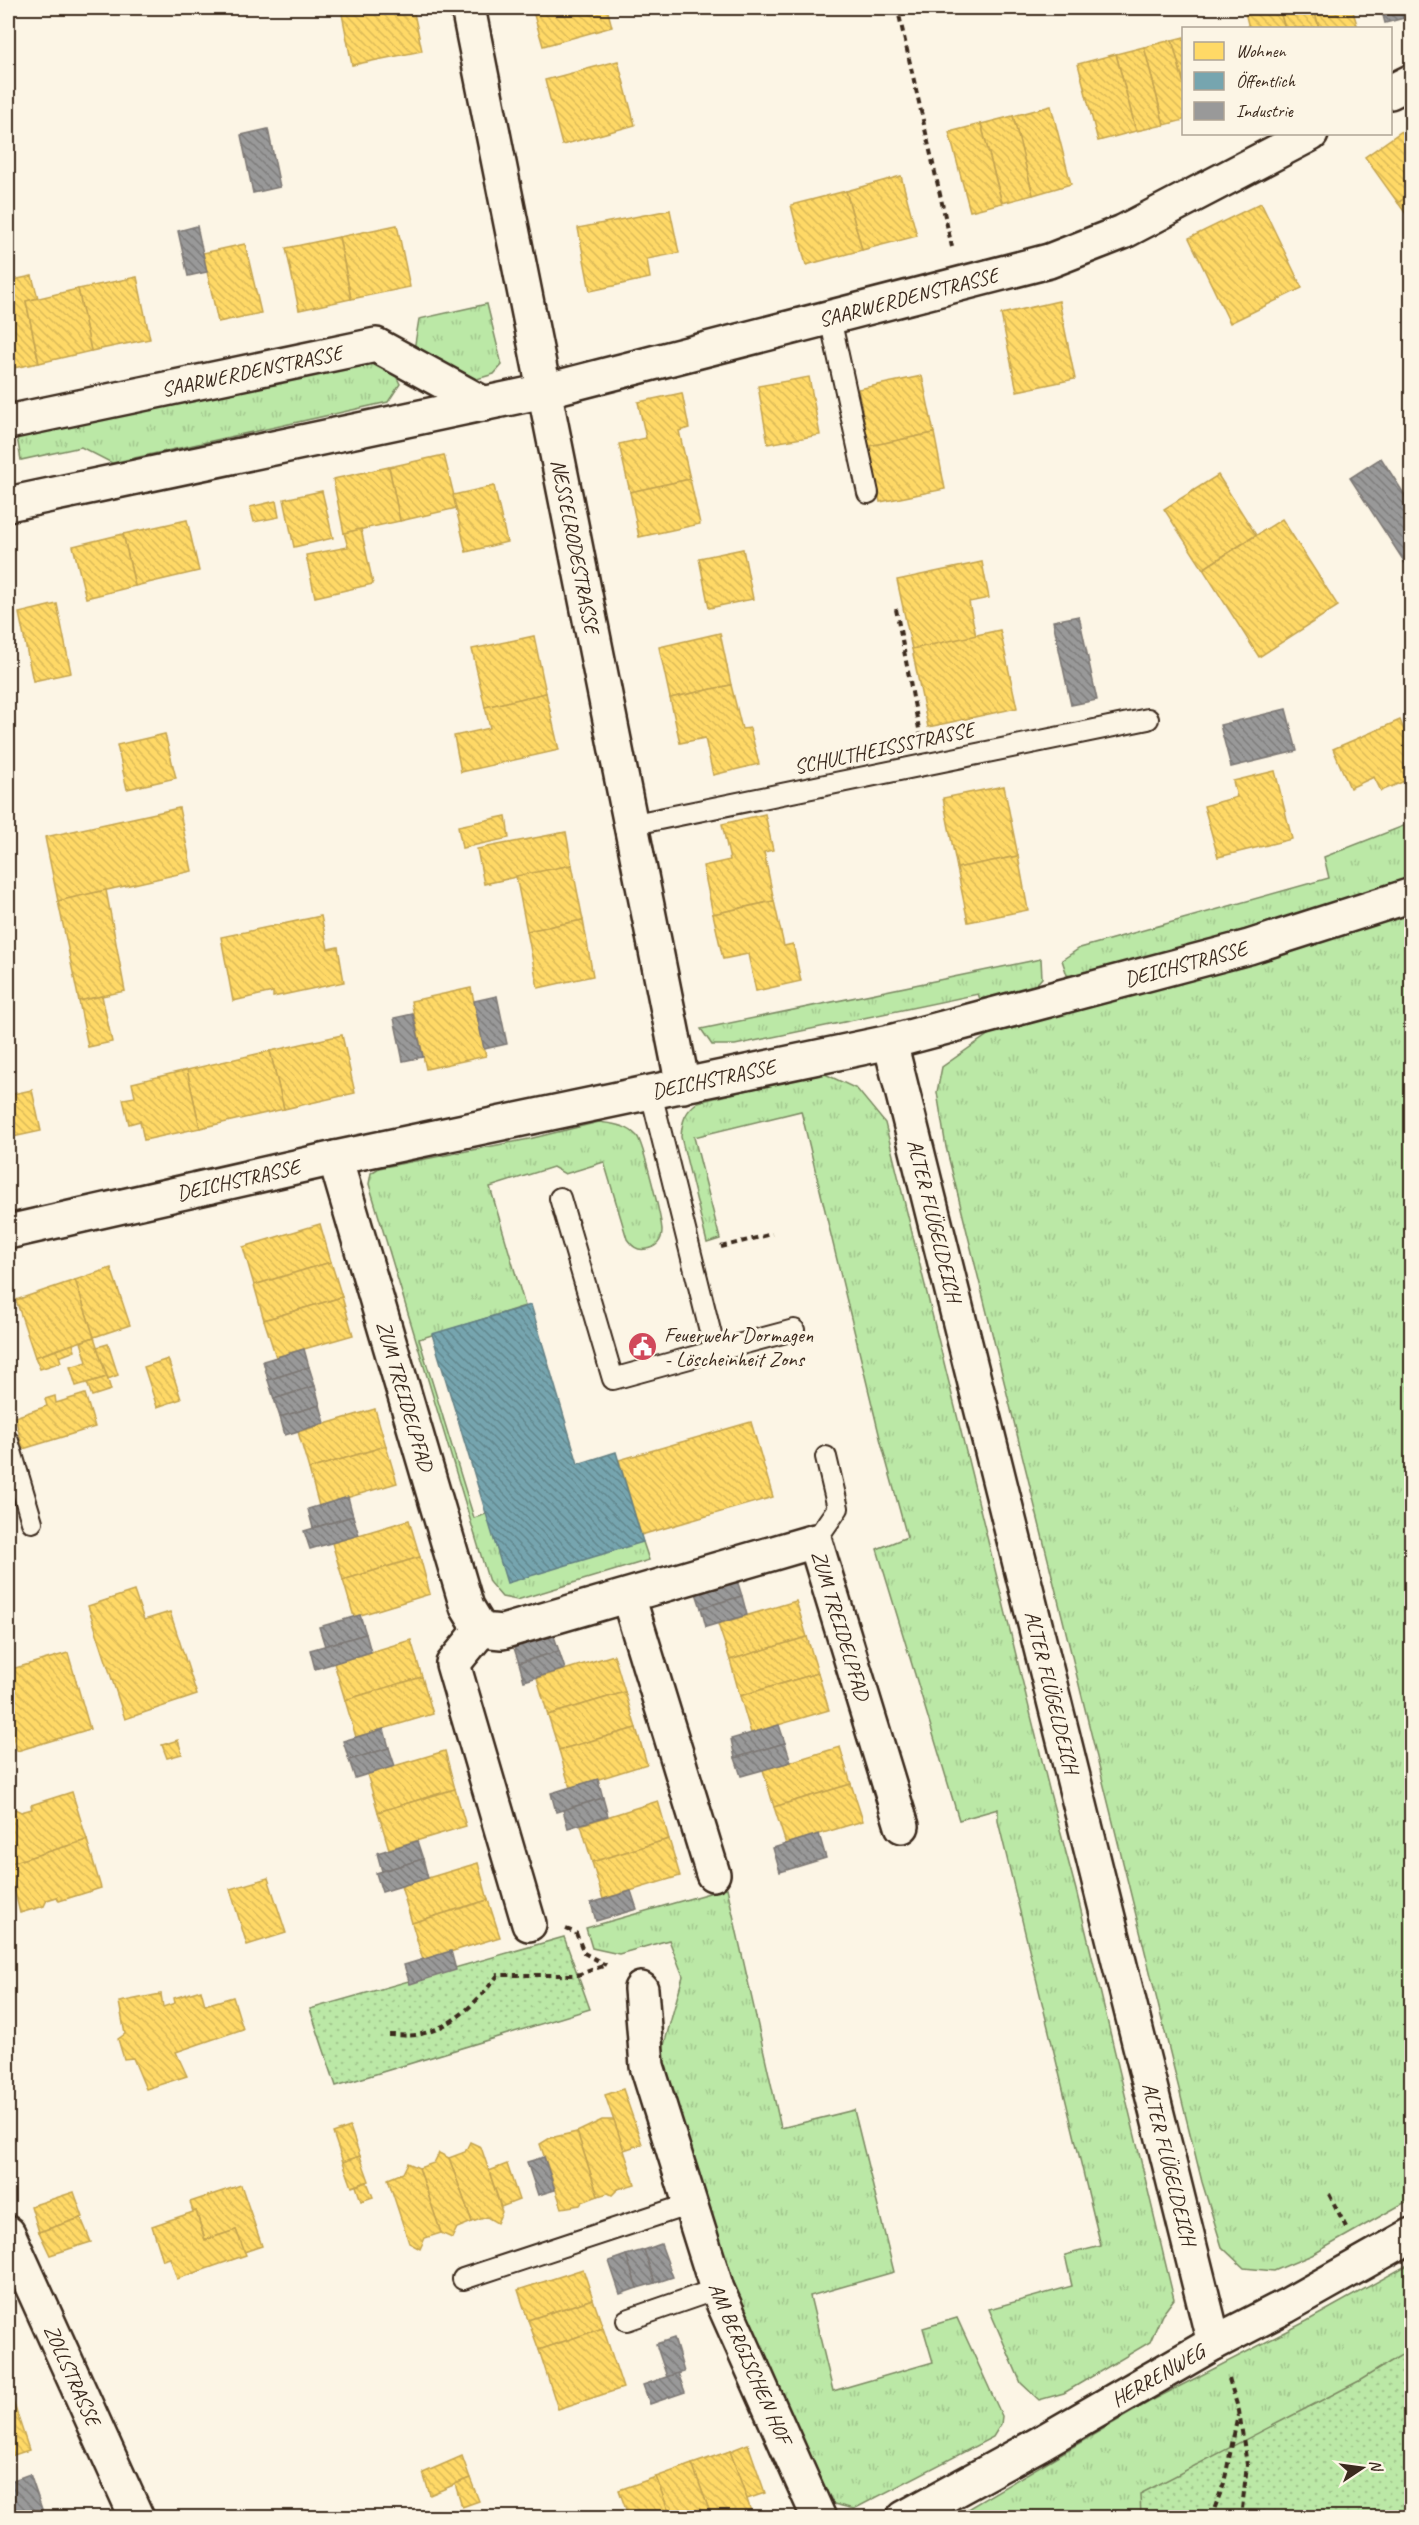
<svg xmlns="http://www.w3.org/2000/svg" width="1419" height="2525" font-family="Caveat,sans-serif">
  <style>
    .grass { fill: url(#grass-tufts); stroke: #7b8962; stroke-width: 1.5 }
    .park { fill: url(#park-dots); stroke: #7b8962; stroke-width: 1.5 }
    .homes { fill: url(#homes-back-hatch); stroke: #c4a450; stroke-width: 1.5 }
    .public { fill: url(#public-back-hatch); stroke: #648084; stroke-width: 1.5 }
    .industry { fill: url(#industry-back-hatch); stroke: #7d7874; stroke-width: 1.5 }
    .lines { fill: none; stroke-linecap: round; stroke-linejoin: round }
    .service-casing { stroke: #3b2a1e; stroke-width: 24 }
    .minor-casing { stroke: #3b2a1e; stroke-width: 38 }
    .path { stroke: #3b2a1e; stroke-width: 4; stroke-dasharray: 6 4.5; stroke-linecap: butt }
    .service { stroke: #fcf5e5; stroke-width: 20 }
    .minor { stroke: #fcf5e5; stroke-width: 33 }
    .labels { text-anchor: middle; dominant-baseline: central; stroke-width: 6; stroke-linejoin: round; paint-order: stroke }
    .street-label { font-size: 21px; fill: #3b2a1e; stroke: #fcf5e5 }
    .poi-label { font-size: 21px; fill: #3b2a1e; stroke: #fcf5e5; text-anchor: start }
  </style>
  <defs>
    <pattern id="grass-tufts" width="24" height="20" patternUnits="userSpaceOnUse" patternTransform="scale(1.5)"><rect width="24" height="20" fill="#bbe8a6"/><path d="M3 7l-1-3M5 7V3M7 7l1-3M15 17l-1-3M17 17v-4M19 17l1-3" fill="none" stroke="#a2c78e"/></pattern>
    <pattern id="park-dots" width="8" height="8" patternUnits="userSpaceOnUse" patternTransform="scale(1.5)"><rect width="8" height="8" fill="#bbe8a6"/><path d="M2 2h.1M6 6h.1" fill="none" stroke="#a2c78e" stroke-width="1.8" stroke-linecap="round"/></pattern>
    <pattern id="homes-back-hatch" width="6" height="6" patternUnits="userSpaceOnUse" patternTransform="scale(1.5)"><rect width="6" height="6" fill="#ffd966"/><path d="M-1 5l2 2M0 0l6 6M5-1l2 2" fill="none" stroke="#dbba58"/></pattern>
    <pattern id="public-back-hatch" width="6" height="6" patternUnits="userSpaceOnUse" patternTransform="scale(1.5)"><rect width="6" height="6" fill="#76a5af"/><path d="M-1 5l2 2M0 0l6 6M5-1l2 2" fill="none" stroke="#62878e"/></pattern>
    <pattern id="industry-back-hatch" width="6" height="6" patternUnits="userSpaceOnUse" patternTransform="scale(1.5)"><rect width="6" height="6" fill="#999"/><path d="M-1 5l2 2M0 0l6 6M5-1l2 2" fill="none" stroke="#7e7d7c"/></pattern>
  </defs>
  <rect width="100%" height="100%" fill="#fcf5e5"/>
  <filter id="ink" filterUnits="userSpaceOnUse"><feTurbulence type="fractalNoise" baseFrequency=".0167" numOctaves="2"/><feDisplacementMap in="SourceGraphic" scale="12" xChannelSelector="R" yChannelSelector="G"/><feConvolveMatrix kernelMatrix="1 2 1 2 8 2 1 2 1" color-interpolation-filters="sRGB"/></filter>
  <g filter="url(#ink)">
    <!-- grass -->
    <g class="grass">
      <polygon points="487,304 502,365 494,374 470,381 414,350 419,319"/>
      <polygon points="368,356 390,364 400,384 388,402 112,463 81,447 21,460 16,431"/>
      <polygon points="1411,823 1411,877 1254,927 1076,977 1067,975 1062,960 1080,948 1329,878 1324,857"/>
      <polygon points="1411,910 1411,2199 1312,2255 1274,2271 1244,2268 1222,2247 1202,2182 946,1147 937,1092 942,1067 995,1030"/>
      <polygon points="1041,959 1042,978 1033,988 980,999 978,994 735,1045 712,1045 701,1029"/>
      <path d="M825,1074L857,1089L885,1123L1050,1793L1076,1890L1174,2299L1162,2315L1150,2342L1064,2393L1039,2400L1021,2383L989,2309L1072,2286L1065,2255L1101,2246L998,1821V1809L959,1820L877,1549L907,1537L881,1442L801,1111L694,1137L720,1239L707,1243L681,1137C682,1121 685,1111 698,1102L790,1080Z"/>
      <path d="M599,1122C613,1124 627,1125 637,1136C643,1143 662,1220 662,1231C662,1241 656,1248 646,1249C637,1251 632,1246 627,1239L604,1162L565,1174L553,1167L490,1187L525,1306L419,1339L474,1518L486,1514L643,1542L649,1560L517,1600L502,1597L489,1582L369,1184L371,1173L379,1168L529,1139Z"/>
      <polygon points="727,1888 781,2128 854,2110 894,2272 810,2296 833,2391 933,2362 923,2328 957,2318 1002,2416 1001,2424 993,2437 854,2509 834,2504 817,2483 756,2349 658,2067 683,1976 669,1940 619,1954 592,1948 586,1928"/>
      <polygon points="1411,2263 1411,2517 952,2518 1149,2402 1307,2321"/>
    </g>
    <!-- park -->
    <g class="park">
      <polygon points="564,1937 590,2009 336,2086 310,2009"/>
      <polygon points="1411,2349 1411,2517 1141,2517 1140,2494 1359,2381"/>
    </g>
    <!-- homes -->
    <g class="homes">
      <polygon points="348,8 413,8 422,51 352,65 341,9"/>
      <polygon points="532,8 607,8 612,27 543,46"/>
      <polygon points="1244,8 1279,8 1285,28 1249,28"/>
      <polygon points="1279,8 1314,8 1319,28 1285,28"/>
      <polygon points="1314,8 1352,8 1358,28 1319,28"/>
      <polygon points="1184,37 1184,85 1172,40"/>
      <polygon points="1172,40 1184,85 1184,120 1164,125 1144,47"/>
      <polygon points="1144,47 1164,125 1136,131 1116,54"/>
      <polygon points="1116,54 1136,131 1098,141 1078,64"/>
      <polygon points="618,61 635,125 562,145 545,80"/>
      <polygon points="1051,106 1071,184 1033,195 1013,116"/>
      <polygon points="1013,116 1033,195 1002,203 981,124"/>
      <polygon points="981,124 1002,203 970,211 949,132"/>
      <polygon points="1412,124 1412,193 1398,203 1365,157"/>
      <polygon points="901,176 917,236 862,250 846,191"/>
      <polygon points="846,191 862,250 806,265 791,205"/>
      <polygon points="1412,193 1412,222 1398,203"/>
      <polygon points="1261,203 1302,288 1230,323 1189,238"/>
      <polygon points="670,210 679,253 647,259 650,278 590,291 578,228"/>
      <polygon points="397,225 410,287 351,299 339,237"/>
      <polygon points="339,237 351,299 299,310 286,248"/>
      <polygon points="245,244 261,313 218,322 203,253"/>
      <polygon points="32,276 38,298 26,301 39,363 8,369 8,281"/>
      <polygon points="137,277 150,339 91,351 78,289"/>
      <polygon points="78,289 91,351 39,363 26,301"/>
      <polygon points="1059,301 1075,379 1017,391 1001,314"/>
      <polygon points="922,376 934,433 869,446 858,389"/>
      <polygon points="809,377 820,435 768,444 758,386"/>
      <polygon points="682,393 689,428 679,431 690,479 630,492 619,444 646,438 638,402"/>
      <polygon points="934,433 945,489 880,502 869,446"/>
      <polygon points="444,455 457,508 400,521 389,467"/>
      <polygon points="389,467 400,521 344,533 333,479"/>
      <polygon points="1218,475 1256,535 1203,569 1164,509"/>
      <polygon points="690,479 700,524 639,537 630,492"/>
      <polygon points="494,486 507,542 466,552 453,495"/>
      <polygon points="322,491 333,538 294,547 284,499"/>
      <polygon points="276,501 279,517 254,522 250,507"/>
      <polygon points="1282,519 1338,606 1259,657 1203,569"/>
      <polygon points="187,520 199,571 135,586 123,534"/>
      <polygon points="361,529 373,584 315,597 306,555 348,547 344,533"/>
      <polygon points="123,534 135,586 86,598 73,546"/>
      <polygon points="743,549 753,599 709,608 699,558"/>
      <polygon points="982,562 989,598 969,602 976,636 912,649 897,580"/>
      <polygon points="57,604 71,673 33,681 19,613"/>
      <polygon points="1412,612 1412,632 1405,614"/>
      <polygon points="1000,630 1017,708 928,727 912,649"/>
      <polygon points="720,633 731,685 670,698 659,647"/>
      <polygon points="534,636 546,693 485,707 472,649"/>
      <polygon points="731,685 742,729 750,728 759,764 713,775 705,738 680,743 670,698"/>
      <polygon points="546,693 559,750 461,772 454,736 490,728 485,707"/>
      <polygon points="1400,720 1412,749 1412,778 1381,791 1374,777 1350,788 1333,749"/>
      <polygon points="165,734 176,778 127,789 117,745"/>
      <polygon points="1275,771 1292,839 1218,857 1204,806 1237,797 1233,781"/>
      <polygon points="1004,786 1018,856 957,868 943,798"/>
      <polygon points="179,808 192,871 58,901 45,837"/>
      <polygon points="765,814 773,850 764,852 774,901 713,914 703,866 730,860 722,824"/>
      <polygon points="506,816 509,838 462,848 458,826"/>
      <polygon points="566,832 572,865 484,884 477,849"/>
      <polygon points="1018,856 1028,910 968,922 957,868"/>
      <polygon points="572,865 583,920 527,931 516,876"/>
      <polygon points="106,890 125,991 79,1001 58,901"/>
      <polygon points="774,901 784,946 793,944 801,981 756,991 748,954 723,959 713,914"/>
      <polygon points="321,916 328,949 338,947 344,982 273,997 273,992 233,1001 221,937"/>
      <polygon points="583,920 593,976 538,988 527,931"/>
      <polygon points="471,988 486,1056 426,1069 411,1001"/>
      <polygon points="102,996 112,1042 88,1047 79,1001"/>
      <polygon points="342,1035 355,1093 284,1109 270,1051"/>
      <polygon points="270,1051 284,1109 200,1128 187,1070"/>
      <polygon points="187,1070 200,1128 144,1140 140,1121 129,1124 123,1099 135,1097 132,1083"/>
      <polygon points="32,1090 41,1131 8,1138 8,1095"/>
      <polygon points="320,1224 331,1262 254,1285 243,1247"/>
      <polygon points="331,1262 342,1297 264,1320 254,1285"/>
      <polygon points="111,1268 130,1325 94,1337 75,1280"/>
      <polygon points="75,1280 94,1337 35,1357 16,1300"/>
      <polygon points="342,1297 353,1335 276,1357 264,1320"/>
      <polygon points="94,1337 107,1377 76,1386 70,1367 87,1362 81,1342"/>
      <polygon points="73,1344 75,1351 59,1357 57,1350"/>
      <polygon points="108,1344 118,1375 108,1379 97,1347"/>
      <polygon points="57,1350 61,1362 40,1369 35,1357"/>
      <polygon points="168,1359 181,1399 157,1407 144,1367"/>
      <polygon points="107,1377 111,1390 92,1396 87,1383"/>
      <polygon points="85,1394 95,1427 23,1449 15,1417 47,1406 45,1399 55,1396 56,1403"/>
      <polygon points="375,1409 386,1446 309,1469 298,1432"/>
      <polygon points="751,1422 773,1497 641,1535 619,1460"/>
      <polygon points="386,1446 397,1483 319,1506 309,1469"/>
      <polygon points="409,1520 420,1557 343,1580 332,1543"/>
      <polygon points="420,1557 430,1594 354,1617 343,1580"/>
      <polygon points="134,1591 144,1620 170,1612 197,1695 125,1719 88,1606"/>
      <polygon points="796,1601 807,1637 730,1660 718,1624"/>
      <polygon points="807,1637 818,1673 740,1696 730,1660"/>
      <polygon points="411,1640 422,1677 345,1700 334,1663"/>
      <polygon points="68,1653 90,1729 17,1751 8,1720 8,1670"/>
      <polygon points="614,1655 625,1692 548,1715 537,1678"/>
      <polygon points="818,1673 829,1710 751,1733 740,1696"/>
      <polygon points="422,1677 433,1714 356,1737 345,1700"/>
      <polygon points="625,1692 636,1728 559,1750 548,1715"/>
      <polygon points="636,1728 647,1764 570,1788 559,1750"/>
      <polygon points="178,1740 182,1754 167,1758 162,1745"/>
      <polygon points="840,1747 851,1784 774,1807 763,1770"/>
      <polygon points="445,1751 455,1789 378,1812 367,1774"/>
      <polygon points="851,1784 863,1821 786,1844 774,1807"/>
      <polygon points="455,1789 466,1826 389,1849 378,1812"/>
      <polygon points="72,1792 87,1840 8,1864 8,1812 15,1809 21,1812 32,1809 31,1805"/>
      <polygon points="658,1801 669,1839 592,1862 581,1825"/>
      <polygon points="669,1839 680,1876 603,1899 592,1862"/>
      <polygon points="87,1840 101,1888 59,1901 57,1897 47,1900 44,1906 20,1913 8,1864"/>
      <polygon points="478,1863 488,1900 412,1923 401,1886"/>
      <polygon points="268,1878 286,1933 247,1945 230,1889"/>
      <polygon points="488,1900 500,1937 423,1960 412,1923"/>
      <polygon points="201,1990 205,2005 233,1997 243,2029 176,2052 187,2076 146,2089 133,2058 124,2059 118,2039 125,2034 119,2002 161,1994 163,2007 175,2003 174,1998"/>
      <polygon points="623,2089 642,2144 624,2150 605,2095"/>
      <polygon points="602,2120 614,2120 635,2184 618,2189 612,2195 608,2193 598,2196 577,2132"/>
      <polygon points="350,2127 360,2156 343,2162 333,2133"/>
      <polygon points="577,2132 598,2196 582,2202 580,2205 562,2208 540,2144 550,2138"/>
      <polygon points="470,2142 481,2147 489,2171 502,2212 497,2223 487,2217 472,2222 449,2158 465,2152"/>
      <polygon points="439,2153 449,2158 472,2222 457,2228 452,2238 441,2233 419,2168 434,2163"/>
      <polygon points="360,2156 369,2181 352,2187 343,2162"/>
      <polygon points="408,2163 419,2168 441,2233 425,2238 420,2249 409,2243 388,2179 403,2173"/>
      <polygon points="507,2164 519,2200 501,2207 489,2171"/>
      <polygon points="367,2182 373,2197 361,2201 356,2186"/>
      <polygon points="241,2185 262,2246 244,2252 236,2230 205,2240 196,2211 193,2212 190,2202"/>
      <polygon points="74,2192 83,2217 39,2232 31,2206"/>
      <polygon points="196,2211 205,2240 236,2230 246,2255 177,2279 170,2258 163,2260 152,2226"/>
      <polygon points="81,2218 91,2242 50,2255 39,2232"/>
      <polygon points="583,2269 593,2299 528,2320 518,2290"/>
      <polygon points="593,2299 603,2328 539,2350 528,2320"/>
      <polygon points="603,2328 623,2388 558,2409 539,2350"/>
      <polygon points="8,2386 29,2450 8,2457"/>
      <polygon points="748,2444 765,2493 747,2499 730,2451"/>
      <polygon points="730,2451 747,2499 753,2518 712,2518 692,2464"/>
      <polygon points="462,2456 470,2478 430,2495 423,2473"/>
      <polygon points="692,2464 712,2518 671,2518 656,2477"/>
      <polygon points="656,2477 671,2518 629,2518 619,2490"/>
      <polygon points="470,2478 479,2501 462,2507 455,2484"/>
    </g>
    <!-- public -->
    <polygon class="public" points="531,1305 578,1464 616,1452 643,1542 507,1583 432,1334"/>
    <!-- industry -->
    <g class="industry">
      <polygon points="1381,8 1412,8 1412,16 1385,23"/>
      <polygon points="268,129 280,187 253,193 241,135"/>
      <polygon points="197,226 207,272 188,276 178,231"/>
      <polygon points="1381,458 1412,506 1412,563 1407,566 1350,478"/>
      <polygon points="1079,616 1097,700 1071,705 1053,621"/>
      <polygon points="1286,709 1297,751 1231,767 1220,725"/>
      <polygon points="497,996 507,1044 484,1049 474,1001"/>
      <polygon points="413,1014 423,1057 403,1061 394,1018"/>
      <polygon points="304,1349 309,1367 268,1380 263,1361"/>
      <polygon points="309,1367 315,1386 274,1399 268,1380"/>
      <polygon points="315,1386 320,1405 280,1417 274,1399"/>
      <polygon points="320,1405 325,1423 285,1435 280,1417"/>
      <polygon points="348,1497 353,1516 313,1528 308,1509"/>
      <polygon points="353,1516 359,1535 310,1549 304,1531"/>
      <polygon points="736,1577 742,1596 701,1608 695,1590"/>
      <polygon points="742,1596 747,1615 706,1627 701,1608"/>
      <polygon points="360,1615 366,1634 325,1646 319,1627"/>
      <polygon points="553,1633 559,1651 519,1663 513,1645"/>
      <polygon points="366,1634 371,1652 315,1669 310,1650"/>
      <polygon points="559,1651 565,1669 524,1681 519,1663"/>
      <polygon points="779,1725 785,1743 735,1758 731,1739"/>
      <polygon points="384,1729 389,1748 349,1760 343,1741"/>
      <polygon points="785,1743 791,1762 741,1776 735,1758"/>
      <polygon points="389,1748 395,1766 355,1778 349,1760"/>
      <polygon points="598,1779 603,1798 556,1812 551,1793"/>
      <polygon points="603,1798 608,1816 568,1828 563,1810"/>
      <polygon points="819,1834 826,1858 780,1872 773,1848"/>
      <polygon points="417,1841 423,1859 382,1871 377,1853"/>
      <polygon points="423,1859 428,1878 382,1892 376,1873"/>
      <polygon points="631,1891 637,1909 596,1921 591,1903"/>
      <polygon points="451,1951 456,1970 410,1984 404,1965"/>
      <polygon points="544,2157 555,2190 538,2195 527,2162"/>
      <polygon points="661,2244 673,2277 655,2283 644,2250"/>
      <polygon points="644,2250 655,2283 637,2288 626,2255"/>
      <polygon points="626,2255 637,2288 620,2294 609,2261"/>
      <polygon points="674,2338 684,2372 667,2377 656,2344"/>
      <polygon points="678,2373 685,2392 650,2404 643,2385"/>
      <polygon points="30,2474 45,2518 8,2518 8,2482"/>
    </g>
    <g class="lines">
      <defs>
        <g id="service">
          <polyline points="830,318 868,493"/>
          <polyline points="630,825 1148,719"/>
          <polyline points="651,1093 715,1351 794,1330"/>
          <polyline points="560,1198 613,1379 715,1351"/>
          <polyline points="8,1441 32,1522"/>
          <polyline points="815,1541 838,1508 826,1457"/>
          <polyline points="463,2279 690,2204"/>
          <polyline points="627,2320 717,2289"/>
        </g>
        <g id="minor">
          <path id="s1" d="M468,8L683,1086"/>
          <polyline points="1390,92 1412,81"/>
          <path id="s2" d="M8,422L376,345L484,404"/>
          <path id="s3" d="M8,504L544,391L1049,261L1123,232L1311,134"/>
          <path id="s4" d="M890,1042L1214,2343"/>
          <path id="s5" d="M335,1158L467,1607L481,1630L502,1632L815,1541L902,1826"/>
          <path id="s6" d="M8,1232L335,1158L890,1042L1249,947L1412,895"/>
          <polyline points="628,1596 713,1874"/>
          <polyline points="481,1630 453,1664 529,1924"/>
          <path id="s7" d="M641,1989L647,2066L717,2289L819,2518"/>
          <path id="s8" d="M8,2233L137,2518"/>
          <path id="s9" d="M904,2518L1039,2444L1214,2343L1286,2306L1412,2235"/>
        </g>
      </defs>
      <!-- service casing -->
      <use href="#service" class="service-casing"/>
      <!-- minor casing -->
      <use href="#minor" class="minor-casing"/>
      <!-- path -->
      <g class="path">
        <polyline points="917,8 899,15 952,247"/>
        <polyline points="896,609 920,734"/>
        <polyline points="721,1247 772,1234"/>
        <polyline points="566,1929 576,1933 584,1953 606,1965"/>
        <path d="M389,2035C398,2035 408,2036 417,2035C453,2028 477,2002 498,1975H577L606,1965"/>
        <polyline points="1329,2194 1346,2227"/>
        <polyline points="1229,2379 1239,2411 1247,2465 1241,2518"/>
        <polyline points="1211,2518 1224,2483 1238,2415"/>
      </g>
      <!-- service -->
      <use href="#service" class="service"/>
      <!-- minor -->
      <use href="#minor" class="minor"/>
    </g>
  </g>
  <!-- icons -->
  <defs>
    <symbol id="civic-disc" viewBox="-11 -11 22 22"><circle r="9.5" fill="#d1495b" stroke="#fcf5e5"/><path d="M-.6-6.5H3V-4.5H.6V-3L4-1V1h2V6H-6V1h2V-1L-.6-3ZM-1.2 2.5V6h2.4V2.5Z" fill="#fff"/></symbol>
  </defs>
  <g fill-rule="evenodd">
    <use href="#civic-disc" x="626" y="1330" width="33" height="33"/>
  </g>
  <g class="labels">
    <!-- street labels -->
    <g class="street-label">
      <text stroke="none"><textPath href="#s3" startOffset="924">SAARWERDENSTRASSE</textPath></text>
      <text stroke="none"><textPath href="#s2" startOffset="249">SAARWERDENSTRASSE</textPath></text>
      <text stroke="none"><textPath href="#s1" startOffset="549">NESSELRODESTRASSE</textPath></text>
      <text transform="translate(884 748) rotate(-12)">SCHULTHEISSSTRASSE</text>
      <text stroke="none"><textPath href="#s6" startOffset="1208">DEICHSTRASSE</textPath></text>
      <text stroke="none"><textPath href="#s6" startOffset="722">DEICHSTRASSE</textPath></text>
      <text stroke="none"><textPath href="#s6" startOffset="236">DEICHSTRASSE</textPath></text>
      <text stroke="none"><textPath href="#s4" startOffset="184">ALTER FLÜGELDEICH</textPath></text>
      <text stroke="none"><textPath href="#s5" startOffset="248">ZUM TREIDELPFAD</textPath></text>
      <text stroke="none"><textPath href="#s5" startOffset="930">ZUM TREIDELPFAD</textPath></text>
      <text stroke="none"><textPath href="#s4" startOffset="670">ALTER FLÜGELDEICH</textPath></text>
      <text stroke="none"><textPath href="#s4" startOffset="1156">ALTER FLÜGELDEICH</textPath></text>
      <text stroke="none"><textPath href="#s7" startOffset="392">AM BERGISCHEN HOF</textPath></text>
      <text stroke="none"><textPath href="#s8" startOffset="156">ZOLLSTRASSE</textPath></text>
      <text stroke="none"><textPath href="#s9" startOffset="291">HERRENWEG</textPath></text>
    </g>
    <!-- poi labels -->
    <g class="poi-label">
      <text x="664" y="1335">Feuerwehr Dormagen<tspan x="664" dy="24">- Löscheinheit Zons</tspan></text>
    </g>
  </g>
  <!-- margin -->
  <rect width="1419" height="2525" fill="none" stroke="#fcf5e5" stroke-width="30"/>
  <rect x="15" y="15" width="1389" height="2495" fill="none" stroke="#3b2a1e" stroke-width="2" filter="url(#ink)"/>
  <!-- legend -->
  <rect x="1182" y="27" width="210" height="108" fill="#fcf5e5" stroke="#afa495" stroke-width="1.5"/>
  <rect x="1194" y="42" width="30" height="18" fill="#ffd966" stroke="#afa495" stroke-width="1.5"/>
  <text x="1236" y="57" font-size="18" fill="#3b2a1e">Wohnen</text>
  <rect x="1194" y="72" width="30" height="18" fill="#76a5af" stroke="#afa495" stroke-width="1.5"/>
  <text x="1236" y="87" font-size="18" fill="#3b2a1e">Öffentlich</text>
  <rect x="1194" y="102" width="30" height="18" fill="#999999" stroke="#afa495" stroke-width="1.5"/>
  <text x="1236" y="117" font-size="18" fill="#3b2a1e">Industrie</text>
  <!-- north arrow -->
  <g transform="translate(1362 2468) rotate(77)" stroke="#fcf5e5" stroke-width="4.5" paint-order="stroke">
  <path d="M0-4.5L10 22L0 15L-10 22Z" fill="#3b2a1e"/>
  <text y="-9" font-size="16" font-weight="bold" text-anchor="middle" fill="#3b2a1e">N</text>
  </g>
</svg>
